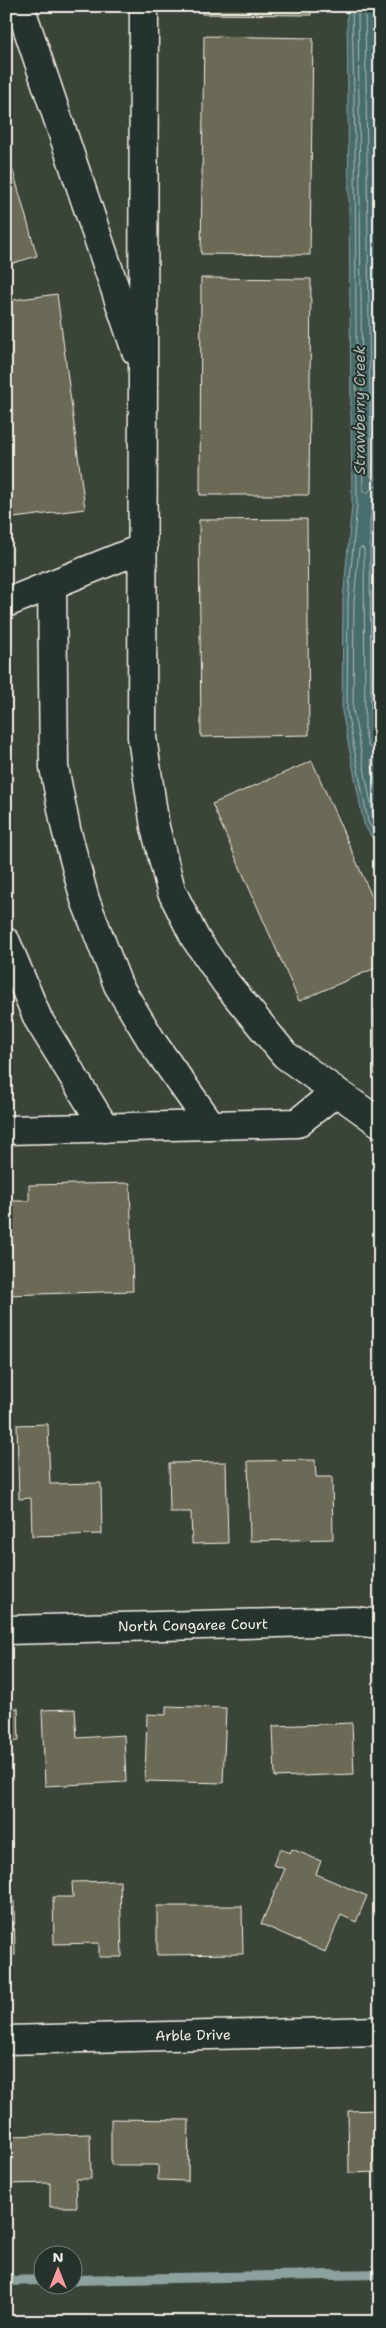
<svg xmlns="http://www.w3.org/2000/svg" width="386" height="2328" font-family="'Shantell Sans',sans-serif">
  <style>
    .water { fill: #486c6d; stroke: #8da19e }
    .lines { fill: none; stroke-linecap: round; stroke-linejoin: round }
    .shore { stroke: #afbcb7; stroke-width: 1 }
    .stream { stroke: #8da19e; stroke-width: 10 }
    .building { fill: #6c6a56; stroke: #f4f1e8 }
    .minor-casing { stroke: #f4f1e8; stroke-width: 31 }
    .minor { stroke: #26332d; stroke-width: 28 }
    .labels { text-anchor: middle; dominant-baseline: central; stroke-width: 4; stroke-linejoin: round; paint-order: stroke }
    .street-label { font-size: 14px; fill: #f4f1e8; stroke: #26332d }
    .water-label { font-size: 15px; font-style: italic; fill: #afbcb7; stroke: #26332d }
  </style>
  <rect width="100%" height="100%" fill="#3b4439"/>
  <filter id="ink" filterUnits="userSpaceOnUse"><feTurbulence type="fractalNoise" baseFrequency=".02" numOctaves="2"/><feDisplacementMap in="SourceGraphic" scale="10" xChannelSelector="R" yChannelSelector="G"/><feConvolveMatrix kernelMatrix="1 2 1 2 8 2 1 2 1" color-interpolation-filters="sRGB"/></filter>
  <g filter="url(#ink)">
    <!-- water -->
    <polygon class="water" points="347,6 380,6 380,468 375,522 376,731 380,751 380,852 364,824 342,711 343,600 352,505"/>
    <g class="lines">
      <!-- shore -->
      <g class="shore">
        <polyline points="352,6 355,144 357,505 348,600 347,711 368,822 380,842"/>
        <polyline points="358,6 363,491 367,493 373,487 380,486"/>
        <polyline points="365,6 371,477 373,479 380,479"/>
        <polyline points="380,492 373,496 370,522 371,731 373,742 380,744"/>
        <polyline points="380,751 368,746 365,732 364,549 361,547 359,549 354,601 353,710 374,820 380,830"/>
        <polyline points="380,758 373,758 371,760 380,808"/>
      </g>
      <!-- stream -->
      <g class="stream">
        <polyline points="72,2280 380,2274"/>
        <polyline points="6,2281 42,2280"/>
      </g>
    </g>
    <!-- building -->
    <g class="building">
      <polygon points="202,6 311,6 311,15 202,14"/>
      <polygon points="204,36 313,38 310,255 201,254"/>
      <polygon points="6,146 37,256 6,265"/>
      <polygon points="201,278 311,279 309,495 200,495"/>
      <polygon points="57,294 85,509 6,519 6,301"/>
      <polygon points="307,519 309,735 201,737 199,520"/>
      <polygon points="312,761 380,915 380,966 299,1001 212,804"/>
      <polygon points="375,1009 380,1009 380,1074 374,1074"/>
      <polygon points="130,1183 133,1291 6,1295 6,1201 29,1201 29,1185"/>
      <polygon points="48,1424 50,1484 101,1483 102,1534 32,1536 31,1498 19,1499 17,1425"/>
      <polygon points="315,1460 316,1477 332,1477 333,1539 250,1541 248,1461"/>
      <polygon points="226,1462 228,1543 192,1544 191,1512 170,1512 169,1463"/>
      <polygon points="6,1482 8,1482 9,1534 6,1534"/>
      <polygon points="166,1706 226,1708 223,1783 145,1781 147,1714 166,1715"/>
      <polygon points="18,1708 19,1741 6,1742 6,1794 6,1709"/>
      <polygon points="75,1709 77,1738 124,1735 126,1782 45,1786 42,1710"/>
      <polygon points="352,1723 354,1774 275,1777 273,1726"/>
      <polygon points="280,1849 290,1853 292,1849 321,1861 316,1874 367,1896 356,1922 341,1915 325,1952 261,1924 285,1869 273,1865"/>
      <polygon points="120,1881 122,1957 99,1957 99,1943 54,1944 53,1897 73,1897 72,1882"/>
      <polygon points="6,1901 14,1901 15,1955 6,1956"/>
      <polygon points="157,1906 242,1906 243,1954 157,1955"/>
      <polygon points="376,2110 377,2124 380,2124 380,2172 349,2173 348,2111"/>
      <polygon points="111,2119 189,2120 188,2181 158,2180 158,2165 111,2165"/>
      <polygon points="90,2134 91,2179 76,2179 77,2207 50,2207 50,2183 6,2184 6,2136"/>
    </g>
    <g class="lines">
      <defs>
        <g id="minor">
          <polyline points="20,6 136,351"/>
          <polyline points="144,6 142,737 155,827 171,890 195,938 226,983 285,1055 380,1123"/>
          <polyline points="52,585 54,767 66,829 85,900 118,985 153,1043 211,1125"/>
          <polyline points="6,603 143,548"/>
          <polyline points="6,942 38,1019 105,1128"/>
          <polyline points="6,1130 297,1123 336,1092"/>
          <polyline points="6,1630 354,1621 380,1624"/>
          <polyline points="6,2040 380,2031"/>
        </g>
      </defs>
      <!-- minor casing -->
      <use href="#minor" class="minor-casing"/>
      <!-- minor -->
      <use href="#minor" class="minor"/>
    </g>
  </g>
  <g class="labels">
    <!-- street labels -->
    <g class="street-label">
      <text transform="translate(193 1625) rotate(-1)">North Congaree Court</text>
      <text transform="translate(193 2035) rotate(-1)">Arble Drive</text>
    </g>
    <!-- water labels -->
    <g class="water-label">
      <text transform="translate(360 410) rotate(-90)">Strawberry Creek</text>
    </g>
  </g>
  <!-- margin -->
  <rect width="386" height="2328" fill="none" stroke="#26332d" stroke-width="25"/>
  <rect x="12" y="12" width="361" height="2303" fill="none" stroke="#f4f1e8" stroke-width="2" filter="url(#ink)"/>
  <!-- north arrow -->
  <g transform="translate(58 2270)"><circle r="24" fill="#26332d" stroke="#787f78"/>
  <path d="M0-4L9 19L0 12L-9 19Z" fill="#ff9aa2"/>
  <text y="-8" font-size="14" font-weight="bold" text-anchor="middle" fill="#f4f1e8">N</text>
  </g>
</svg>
